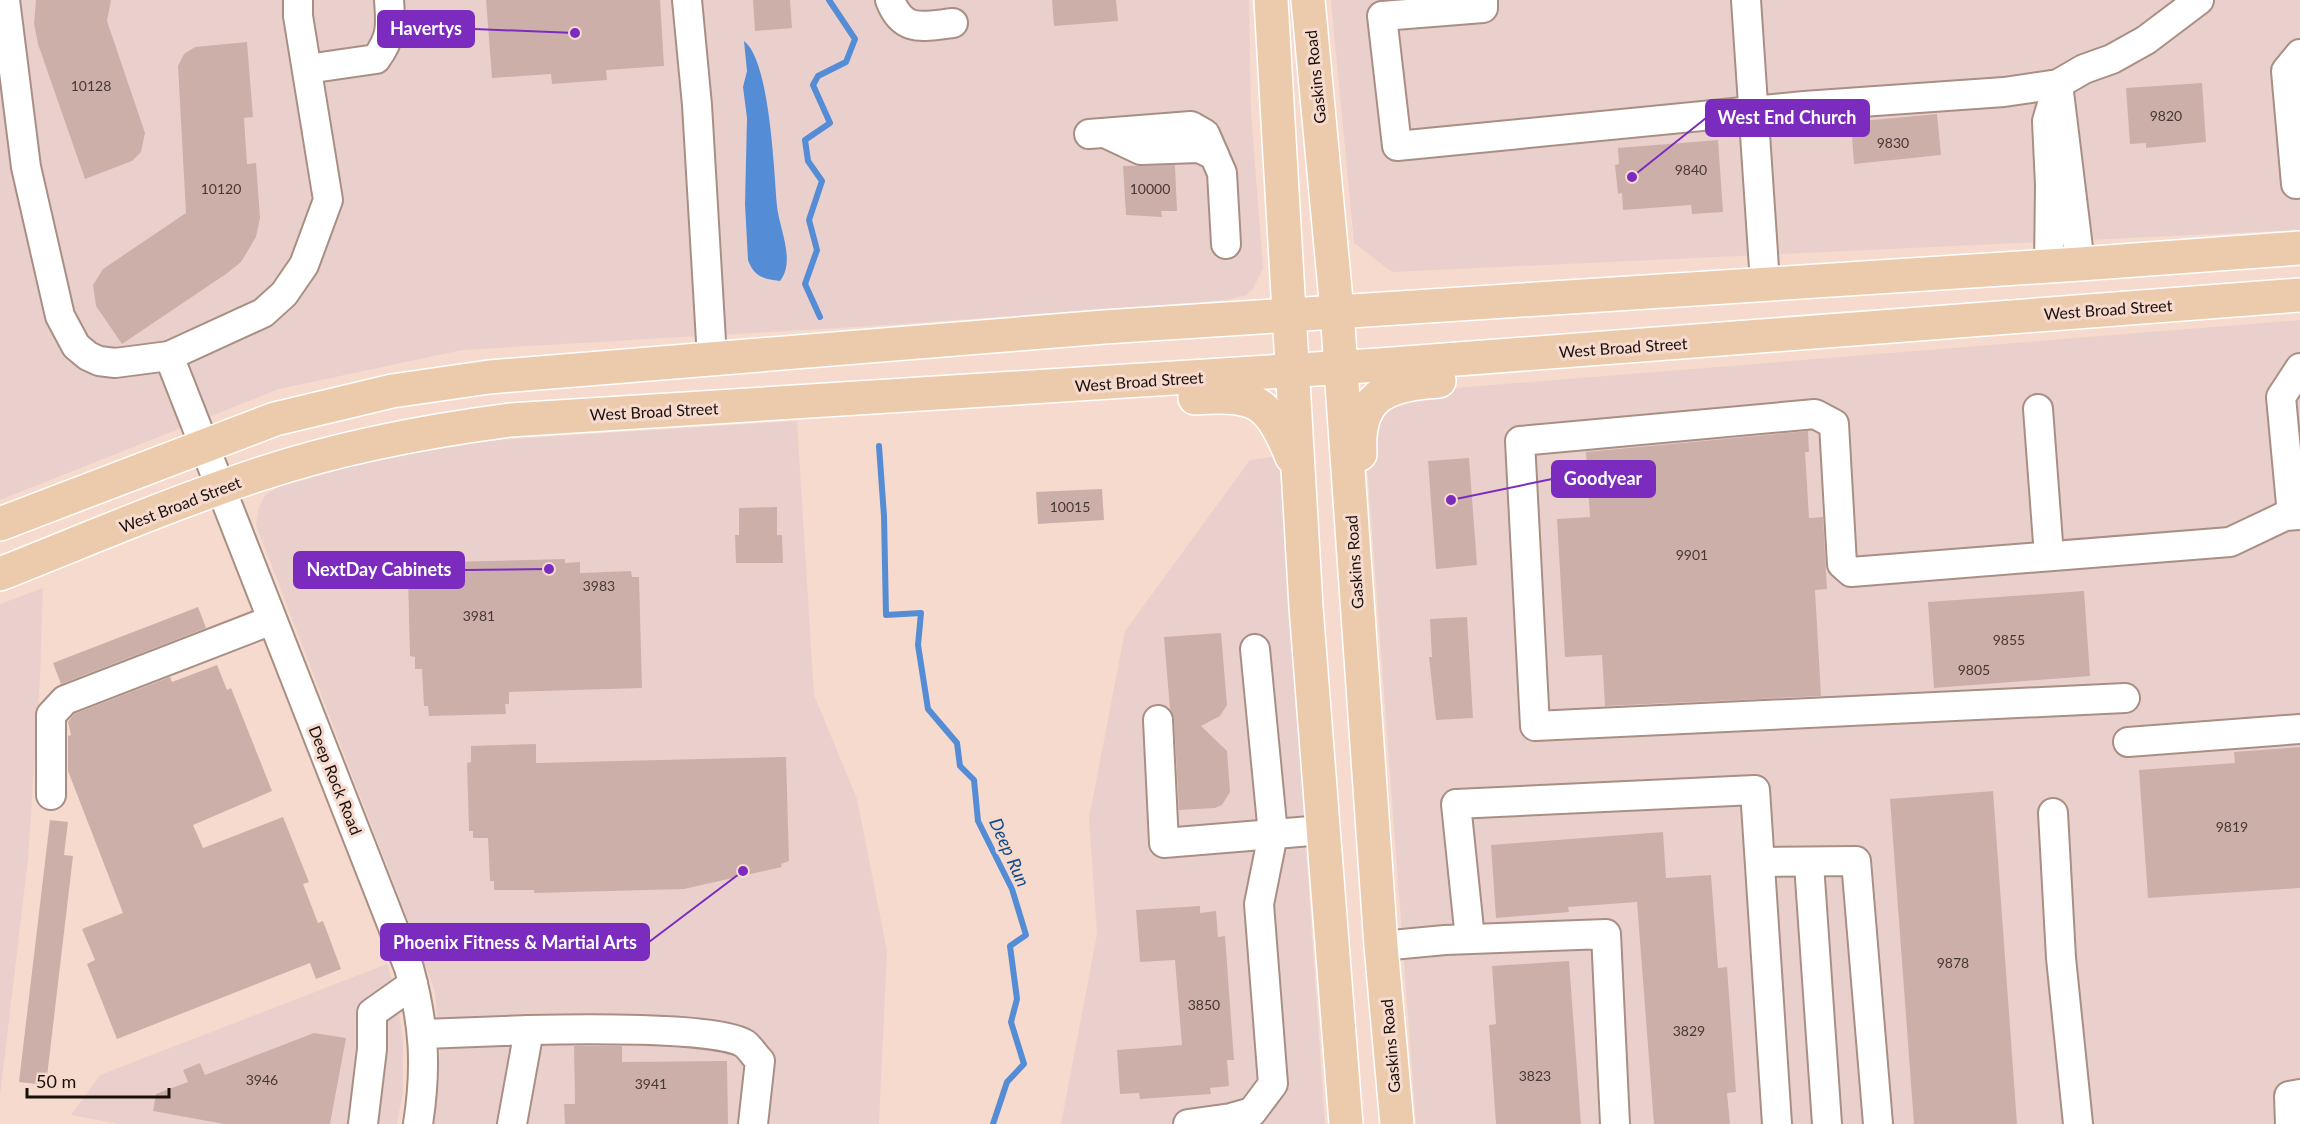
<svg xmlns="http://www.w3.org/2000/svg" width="2300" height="1124" font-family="Lato,sans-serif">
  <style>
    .commercial { fill: #ead0cc }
    .water { fill: #548dd5 }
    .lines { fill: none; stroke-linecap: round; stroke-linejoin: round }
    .stream { stroke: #548dd5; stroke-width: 6 }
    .building { fill: #cdafaa }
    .minor-casing { stroke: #a98f83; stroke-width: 32 }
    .major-casing { stroke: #fff; stroke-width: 36 }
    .minor { stroke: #fff; stroke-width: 28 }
    .major { stroke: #eccbad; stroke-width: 33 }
    .labels { text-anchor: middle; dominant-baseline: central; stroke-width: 6; stroke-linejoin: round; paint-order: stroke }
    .number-label { font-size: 14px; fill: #463833 }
    .street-label { font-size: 16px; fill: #19100b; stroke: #f6dacd }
    .water-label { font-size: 18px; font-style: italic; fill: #0f4b8c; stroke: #f6dacd }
    .leader { fill: none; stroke: #7b2cbf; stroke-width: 2 }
    .callout-dot { fill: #7b2cbf; stroke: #f6dacd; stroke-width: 2 }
    .callout { fill: #7b2cbf; stroke: #7b2cbf; stroke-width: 2 }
    .callout-label { font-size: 18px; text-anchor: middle; font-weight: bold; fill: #fff }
  </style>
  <rect width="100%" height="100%" fill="#f6dacd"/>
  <!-- commercial -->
  <g class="commercial">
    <polygon points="0,0 1249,0 1251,113 1263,268 1253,289 1246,295 1228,300 888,325 462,350 279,389 0,500"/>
    <polygon points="1331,0 2300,0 2300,230 1392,272 1354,243"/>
    <polygon points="2300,320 2300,1124 1416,1124 1365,437 1368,425 1406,392"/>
    <polygon points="797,421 814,695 857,799 887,951 879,1124 433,1124 440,1052 435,991 256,525 259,507 265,495 293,479 433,444"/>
    <polygon points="1279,456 1325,1124 1061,1124 1097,934 1089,818 1125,631 1250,460"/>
    <polygon points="43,588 40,678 28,859 0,1096 0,604"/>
    <polygon points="387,964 395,988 403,1038 403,1092 397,1124 118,1124 71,1115 100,1075"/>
  </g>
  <!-- water -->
  <path class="water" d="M744,41C770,60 774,172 777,206C779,228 796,261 780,281C764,279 754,277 748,260L745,204L747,118L743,87L747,71Z"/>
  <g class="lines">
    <!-- stream -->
    <g class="stream">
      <polyline points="820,317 805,284 817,250 809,220 822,181 808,161 805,140 830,123 813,85 818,76 846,62 855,39 829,0"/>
      <polyline points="879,446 884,516 886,615 921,613 918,645 928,709 957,743 960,766 974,780 978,821 1012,889 1026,935 1010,946 1017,999 1011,1022 1024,1064 1007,1082 993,1124"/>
    </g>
  </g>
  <!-- building -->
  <g class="building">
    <polygon points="36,0 111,0 107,21 145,133 141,152 132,161 85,179 38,44 34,24"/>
    <polygon points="486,0 660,0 664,66 606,70 607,80 552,84 551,74 492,78"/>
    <polygon points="753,0 790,0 792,28 755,31"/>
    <polygon points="1052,0 1116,0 1118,21 1054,26"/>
    <polygon points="247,42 253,117 244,118 247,164 256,163 260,218 256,237 241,262 226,274 122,344 96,306 93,285 103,269 186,213 178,66 184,54 195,47"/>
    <polygon points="2202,83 2206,142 2146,148 2146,143 2130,144 2126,88"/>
    <polygon points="1937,114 1941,155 1854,164 1851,122"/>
    <polygon points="1718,140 1723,212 1692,214 1691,205 1623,210 1622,193 1618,194 1615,165 1619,164 1618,148"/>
    <polygon points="1175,165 1177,211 1161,211 1162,217 1126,215 1123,166"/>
    <polygon points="1808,431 1809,452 1805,452 1809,518 1823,517 1827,589 1815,590 1821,696 1605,706 1602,655 1565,657 1557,519 1590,517 1586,452"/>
    <polygon points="1469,458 1477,565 1436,569 1428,461"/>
    <polygon points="1102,489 1104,520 1038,524 1036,492"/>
    <polygon points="777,507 777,535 782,535 783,563 736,563 735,535 739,535 739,508"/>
    <polygon points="565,559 565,563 580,562 580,573 631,571 632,577 639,577 642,688 509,692 509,704 505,704 506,714 429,716 428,706 424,706 422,669 415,669 415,657 410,656 408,579 413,579 412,568 448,567 448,562"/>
    <polygon points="2084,591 2090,676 1934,688 1928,602"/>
    <polygon points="198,607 206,628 61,684 53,663"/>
    <polygon points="1467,617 1473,718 1436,720 1429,657 1432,657 1430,619"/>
    <polygon points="1221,633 1227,705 1220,716 1201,726 1227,751 1230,792 1222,805 1215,808 1179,810 1174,719 1170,709 1164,637"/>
    <polygon points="217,665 227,690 231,688 272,791 193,825 203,848 283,817 309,882 303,884 318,923 323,921 341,969 316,979 310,963 117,1039 87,964 95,960 82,929 123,913 68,771 68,736 71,735 68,722 74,714 170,677 172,682"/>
    <polygon points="536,744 536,763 786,757 789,861 781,864 782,867 684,889 534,893 534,890 494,890 494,881 490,881 488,838 473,838 473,831 469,831 467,763 471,762 471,746"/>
    <polygon points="2300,747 2300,888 2148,898 2139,770 2235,763 2234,752"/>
    <polygon points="1993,791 2017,1124 1914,1124 1890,799"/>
    <polygon points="50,820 68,822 64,855 73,856 46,1085 19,1082"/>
    <polygon points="1663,832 1666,878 1711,875 1718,968 1727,967 1736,1092 1727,1093 1730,1124 1654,1124 1637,902 1568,907 1569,912 1496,918 1491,845"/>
    <polygon points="1200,906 1200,913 1216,911 1218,937 1225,936 1234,1060 1227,1060 1229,1086 1210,1088 1211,1094 1140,1099 1139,1093 1120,1094 1117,1050 1182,1045 1175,960 1140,962 1136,910"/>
    <polygon points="1569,961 1581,1124 1496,1124 1489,1025 1496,1024 1492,966"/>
    <polygon points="314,1033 346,1038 330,1124 224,1124 153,1111 156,1094 188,1082 183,1070 200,1063 205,1075"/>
    <polygon points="574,1046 622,1046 622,1062 727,1061 728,1124 565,1124 564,1104 575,1104"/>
  </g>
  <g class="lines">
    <defs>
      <g id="minor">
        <polyline points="5,0 26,167 60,316 76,346 88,356 99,361 115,363 169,356 263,313 284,294 304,265 328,200 298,16 298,0"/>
        <polyline points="687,0 697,105 712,358"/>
        <path d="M890,0C903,34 924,26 953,23"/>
        <polyline points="1483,0 1483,8 1382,16 1397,146 1804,106 2004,92 2058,84 2084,69 2112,59 2146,40 2199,0"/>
        <polyline points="1746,0 1765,283"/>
        <path d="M307,69L376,59C392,37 391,26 389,0"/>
        <polyline points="1105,133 1141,150 1199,148 1214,155"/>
        <polyline points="1089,134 1191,126 1205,134 1222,173 1226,244"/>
        <polyline points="2296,184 2286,71 2300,54"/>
        <polyline points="2049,266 2050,185 2047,121 2058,84 2080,264"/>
        <path d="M169,356L409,968C424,1024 427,1066 418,1124"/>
        <polyline points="2038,409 2049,556"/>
        <polyline points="2292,515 2281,397 2300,368"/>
        <polyline points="2125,698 1535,726 1520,441 1815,414 1834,424 1842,564 1851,572 2230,542 2285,516 2300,515"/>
        <polyline points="1158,720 1164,843 1323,830"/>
        <polyline points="2128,742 2300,729"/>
        <polyline points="51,795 51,715 65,700 272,620"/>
        <polyline points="2053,813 2061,958 2078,1124"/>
        <polyline points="1761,862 1856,861 1878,1124"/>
        <polyline points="1809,864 1827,1124"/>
        <polyline points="1470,939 1456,804 1755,790 1777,1124"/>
        <polyline points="1381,946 1445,940 1606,934 1615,1124"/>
        <path d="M529,1030C567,1029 718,1026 745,1044C750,1048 755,1056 760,1061L753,1124"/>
        <polyline points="423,1034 529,1030 512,1124"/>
        <polyline points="363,1124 372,1049 372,1013 413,984"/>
        <polyline points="1188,1124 1231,1118 1252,1112 1273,1084 1259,904 1273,834 1255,649"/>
        <polyline points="2290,1124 2289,1096 2300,1094"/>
      </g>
      <g id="major">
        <polyline points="1271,0 1306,607 1346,1124"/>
        <polyline points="1308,0 1337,311 1381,946 1397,1124"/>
        <path d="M1195,398C1257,394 1268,400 1292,457"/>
        <path d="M1360,454C1356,395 1387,384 1439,381"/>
        <polyline points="0,524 275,419 392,391 489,377 1104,327 2080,264 2300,248"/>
        <path d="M0,574C86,540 172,503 260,474C341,447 425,431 510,420L1379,365L2300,295"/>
      </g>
    </defs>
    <!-- minor casing -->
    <use href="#minor" class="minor-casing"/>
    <!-- major casing -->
    <use href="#major" class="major-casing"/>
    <!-- minor -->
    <use href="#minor" class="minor"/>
    <!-- major -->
    <use href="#major" class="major"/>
  </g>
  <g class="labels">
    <!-- number labels -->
    <g class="number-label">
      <text x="91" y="85">10128</text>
      <text x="2166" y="115">9820</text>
      <text x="1893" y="142">9830</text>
      <text x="1691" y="169">9840</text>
      <text x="221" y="188">10120</text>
      <text x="1150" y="188">10000</text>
      <text x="1070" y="506">10015</text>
      <text x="1692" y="554">9901</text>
      <text x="599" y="585">3983</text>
      <text x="479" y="615">3981</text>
      <text x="2009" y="639">9855</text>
      <text x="1974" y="669">9805</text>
      <text x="2232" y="826">9819</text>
      <text x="1953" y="962">9878</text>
      <text x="1204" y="1004">3850</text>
      <text x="1689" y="1030">3829</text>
      <text x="1535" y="1075">3823</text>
      <text x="262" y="1079">3946</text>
      <text x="651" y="1083">3941</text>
    </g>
    <!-- street labels -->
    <g class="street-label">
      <text transform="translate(1315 77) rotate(-96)">Gaskins Road</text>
      <text transform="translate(2108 309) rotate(-4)">West Broad Street</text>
      <text transform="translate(1623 347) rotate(-4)">West Broad Street</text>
      <text transform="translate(1139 381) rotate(-4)">West Broad Street</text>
      <text transform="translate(654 411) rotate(-3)">West Broad Street</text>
      <text transform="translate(180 504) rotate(-21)">West Broad Street</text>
      <text transform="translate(1354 562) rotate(-94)">Gaskins Road</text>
      <text transform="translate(336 780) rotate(68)">Deep Rock Road</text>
      <text transform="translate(1390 1046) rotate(-95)">Gaskins Road</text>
    </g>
    <!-- water labels -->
    <g class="water-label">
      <text transform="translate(1010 852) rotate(66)">Deep Run</text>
    </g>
  </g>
  <!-- callouts -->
  <path class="leader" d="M575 33L474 29M1632 177L1706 118M1451 500L1552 479M549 569L464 570M743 871L649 942"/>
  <g class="callout-dot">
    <circle cx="575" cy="33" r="6"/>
    <circle cx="1632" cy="177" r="6"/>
    <circle cx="1451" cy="500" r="6"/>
    <circle cx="549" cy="569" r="6"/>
    <circle cx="743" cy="871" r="6"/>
  </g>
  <g class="callout">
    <rect x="378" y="11" width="96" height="36" rx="6"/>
    <rect x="1706" y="100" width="163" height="36" rx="6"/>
    <rect x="1552" y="461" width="103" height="36" rx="6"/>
    <rect x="294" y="552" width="170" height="36" rx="6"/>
    <rect x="381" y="924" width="268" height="36" rx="6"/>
  </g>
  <g class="callout-label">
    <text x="426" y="35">Havertys</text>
    <text x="1787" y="124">West End Church</text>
    <text x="1603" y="485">Goodyear</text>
    <text x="379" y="576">NextDay Cabinets</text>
    <text x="515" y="949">Phoenix Fitness &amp; Martial Arts</text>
  </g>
  <!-- scale -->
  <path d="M27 1088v9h142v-9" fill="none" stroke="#19100b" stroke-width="3"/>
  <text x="36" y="1088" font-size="18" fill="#19100b" stroke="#f6dacd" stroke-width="4.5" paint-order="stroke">50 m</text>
</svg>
